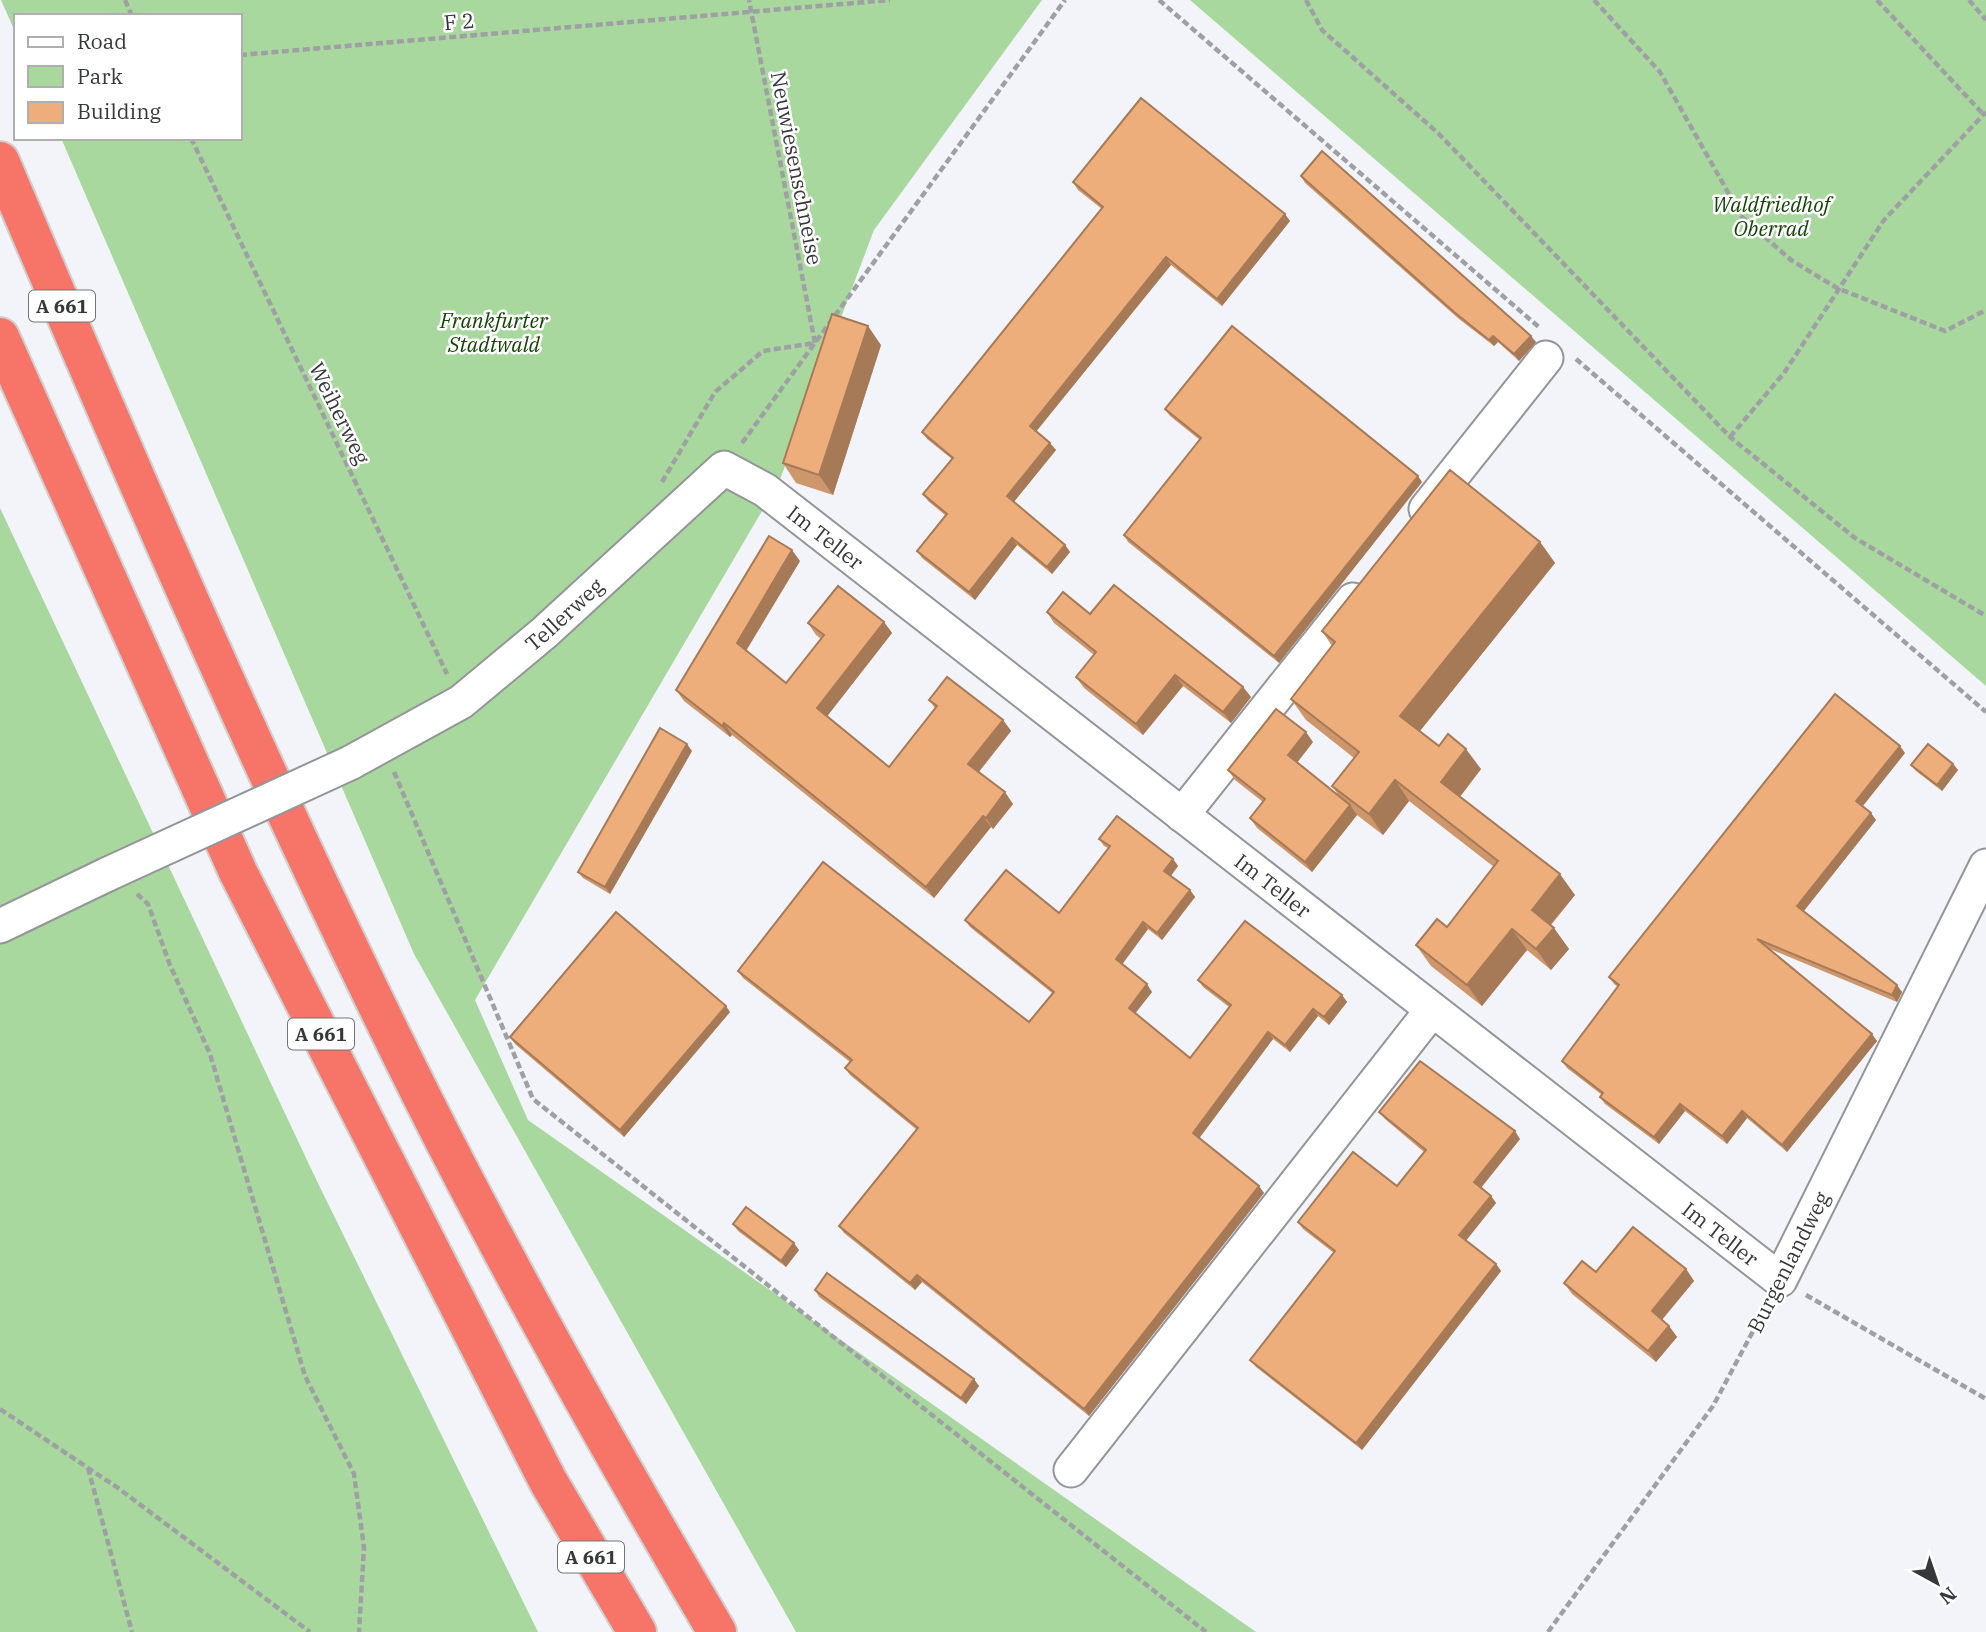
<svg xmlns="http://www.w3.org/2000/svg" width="1986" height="1632" font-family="'IBM Plex Serif',serif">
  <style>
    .green { fill: #a9d89e }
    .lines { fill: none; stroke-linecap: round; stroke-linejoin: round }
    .minor-casing { stroke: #94959a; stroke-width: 37 }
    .highway-casing { stroke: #cfcfd0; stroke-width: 42 }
    .path { stroke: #9fa0a4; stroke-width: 4.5; stroke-dasharray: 7 3.5; stroke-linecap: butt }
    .minor { stroke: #fff; stroke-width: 33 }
    .highway { stroke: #f77568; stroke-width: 38 }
    .minor-bridge-casing { stroke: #94959a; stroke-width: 37; stroke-linecap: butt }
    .minor-bridge { stroke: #fff; stroke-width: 33 }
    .wall { fill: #cd966b }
    .shaded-wall { fill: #a77a57 }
    .building { fill: #eeae7c; stroke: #a77a57; stroke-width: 2 }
    .labels { text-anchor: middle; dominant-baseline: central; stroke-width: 5; stroke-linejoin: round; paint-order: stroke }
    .shield { fill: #fff; stroke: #737475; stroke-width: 2 }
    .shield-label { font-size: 19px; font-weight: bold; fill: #37383a }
    .street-label { font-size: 21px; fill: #37383a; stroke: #fff }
    .park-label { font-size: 21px; font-style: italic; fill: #154506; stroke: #fff }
  </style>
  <rect width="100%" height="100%" fill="#f2f4fa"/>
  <!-- green -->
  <g class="green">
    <polygon points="1,0 1042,0 874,230 779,482 475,1000 528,1120 1256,1632 796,1632 414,954 61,138 240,138 240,16 16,16 16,34"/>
    <polygon points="1190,0 1986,0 1986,686"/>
    <polygon points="0,508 315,1177 538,1632 0,1632"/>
  </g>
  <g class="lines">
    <defs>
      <g id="minor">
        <polyline points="1426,509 1546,358"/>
        <path id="s1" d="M350,763L461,702L544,633L724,468L765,490L1780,1280L1986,866"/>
        <polyline points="1182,815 1353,600"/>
        <polyline points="0,926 108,874"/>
        <polyline points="1071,1470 1432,1010"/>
      </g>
      <g id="highway">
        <path d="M0,161C134,477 270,792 423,1099C514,1280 614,1457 717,1632"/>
        <polyline points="0,337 238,872 548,1481 637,1632"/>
      </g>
    </defs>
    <!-- minor casing -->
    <use href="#minor" class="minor-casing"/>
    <!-- highway casing -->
    <use href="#highway" class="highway-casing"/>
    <!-- path -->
    <g class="path">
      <polyline points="125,0 132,16"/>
      <polyline points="1159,0 1540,328"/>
      <polyline points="1306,0 1322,30 1439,134 1730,437 1855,538 1986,616"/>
      <polyline points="1594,0 1660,72 1742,217 1791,260 1837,288 1945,331 1986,310"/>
      <polyline points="1877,0 1983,114"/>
      <polyline points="1969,0 1986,20"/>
      <polyline points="240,55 890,0"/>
      <polyline points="191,138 447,674"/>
      <polyline points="1576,359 1986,712"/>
      <polyline points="1730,437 1784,373 1884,220 1986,112"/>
      <polyline points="742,443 1065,0"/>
      <polyline points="662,482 715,392 763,351 815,343 749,0"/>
      <polyline points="394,772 533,1099 1206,1632"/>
      <polyline points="137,894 148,904 170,965 210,1054 305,1376 354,1474 364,1548 359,1632"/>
      <polyline points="1806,1295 1986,1399"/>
      <polyline points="0,1409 118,1488 310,1632"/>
      <polyline points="88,1468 132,1632"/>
      <polyline points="1548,1632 1713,1406 1767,1305"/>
    </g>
    <!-- minor -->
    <use href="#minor" class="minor"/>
    <!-- highway -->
    <use href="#highway" class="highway"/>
    <defs>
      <polyline id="minor-bridge" points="108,874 350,763"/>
    </defs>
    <!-- minor-bridge casing -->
    <use href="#minor-bridge" class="minor-bridge-casing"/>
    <!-- minor-bridge -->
    <use href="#minor-bridge" class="minor-bridge"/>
  </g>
  <!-- wall -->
  <g class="wall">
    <polygon points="1301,176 1536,342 1519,361 1498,342 1494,346 1459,319 1305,183"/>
    <polygon points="1073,182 1290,221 1222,306 1171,265 1036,431 1056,450 1014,502 1065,545 1070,552 1052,574 1017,545 975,600 922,558 917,551 945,515 928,501 923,494 952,459 927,439 922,432 1102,209 1078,190"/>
    <polygon points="881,345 833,495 796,483 783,463"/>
    <polygon points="1165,409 1422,482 1279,663 1128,542 1124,535 1200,440 1170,416"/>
    <polygon points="1540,542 1555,563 1420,731 1439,746 1481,769 1460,797 1575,895 1551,925 1569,949 1551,970 1527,950 1482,1006 1431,966 1416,945 1447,927 1494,867 1409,801 1383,835 1357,815 1312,872 1257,828 1250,818 1263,802 1235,780 1228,770 1313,742 1297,763 1340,797 1332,786 1354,758 1306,720 1291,699 1332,646 1322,631"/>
    <polygon points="800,561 746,651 786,683 821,639 816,635 808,623 884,622 892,633 827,716 889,767 935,708 929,700 1003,720 1011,731 979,772 1013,804 993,829 991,827 934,898 732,735 730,737 684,701 676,690"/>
    <polygon points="1047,612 1090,614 1243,687 1251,697 1231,723 1183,686 1143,735 1084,688 1076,677 1094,655 1054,623"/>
    <polygon points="692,751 610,894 583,878 578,872"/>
    <polygon points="1905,753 1863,806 1876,820 1804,911 1902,992 1897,1002 1770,949 1877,1041 1787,1152 1747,1118 1727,1144 1685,1111 1659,1144 1605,1104 1600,1097 1602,1095 1567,1068 1562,1061 1618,987 1614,984 1609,977"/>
    <polygon points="1953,764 1958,770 1942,791 1916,771 1911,765"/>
    <polygon points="1099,839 1173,859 1178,866 1171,876 1190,890 1195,897 1162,940 1148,929 1122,964 1152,992 1135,1013 1190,1058 1229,1007 1203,987 1198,980 1342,995 1347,1002 1329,1025 1318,1016 1290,1052 1273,1039 1199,1138 1264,1193 1089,1416 922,1282 915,1290 844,1233 839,1226 917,1130 850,1075 845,1068 850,1062 743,978 738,971 1029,1022 1052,993 970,927 965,920 1059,913 1108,848 1104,846"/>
    <polygon points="730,1012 624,1137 515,1044 510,1037"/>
    <polygon points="1379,1112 1520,1139 1481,1188 1491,1196 1496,1203 1466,1240 1496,1264 1501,1271 1362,1450 1256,1367 1250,1360 1334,1253 1303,1229 1298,1222 1397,1186 1424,1152 1385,1119"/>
    <polygon points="733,1224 799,1250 786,1267 738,1231"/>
    <polygon points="1686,1269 1694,1281 1662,1320 1669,1326 1677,1337 1656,1362 1572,1294 1564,1283 1596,1272"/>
    <polygon points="815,1290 979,1386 966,1404 819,1297"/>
  </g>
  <!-- shaded-wall -->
  <g class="shaded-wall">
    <polygon points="1285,214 1290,221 1222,306 1217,299"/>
    <polygon points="1166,257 1171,265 1035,433 1030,426"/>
    <polygon points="868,326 881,345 833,495 819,475"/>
    <polygon points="1493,336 1498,342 1494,346 1489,340"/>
    <polygon points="1531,336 1536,342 1519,361 1514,354"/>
    <polygon points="1050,443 1056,450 1012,504 1007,496"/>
    <polygon points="1418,476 1422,482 1279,663 1274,656"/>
    <polygon points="1012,538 1017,545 975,600 969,592"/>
    <polygon points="1540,542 1555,563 1415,737 1400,716"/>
    <polygon points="1065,545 1070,552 1052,574 1047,567"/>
    <polygon points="792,550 800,561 744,654 737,643"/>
    <polygon points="884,622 892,633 825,719 817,708"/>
    <polygon points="1175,675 1183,686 1143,735 1136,724"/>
    <polygon points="1243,687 1251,697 1231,723 1223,712"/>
    <polygon points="1003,720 1011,731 976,775 968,764"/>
    <polygon points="724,723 732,735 730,737 722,726"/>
    <polygon points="1306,732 1313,742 1295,765 1288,755"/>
    <polygon points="687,744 692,751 610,894 605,887"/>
    <polygon points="1900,746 1905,753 1861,808 1856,801"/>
    <polygon points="1466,749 1481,769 1455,803 1441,782"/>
    <polygon points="1953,764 1958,770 1942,791 1937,785"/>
    <polygon points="1395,780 1409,801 1383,835 1369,814"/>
    <polygon points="1005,792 1013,804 993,829 986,818"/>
    <polygon points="1350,805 1357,815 1312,872 1305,862"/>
    <polygon points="1871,813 1876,820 1802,913 1797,906"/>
    <polygon points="983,816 991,827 934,898 926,887"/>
    <polygon points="1173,859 1178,866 1169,878 1164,871"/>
    <polygon points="1560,874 1575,895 1546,930 1532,910"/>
    <polygon points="1190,890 1195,897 1162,940 1157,933"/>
    <polygon points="1143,922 1148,929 1121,966 1116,959"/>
    <polygon points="1554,928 1569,949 1551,970 1536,949"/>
    <polygon points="1512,929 1527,950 1482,1006 1467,985"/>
    <polygon points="1147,984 1152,992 1134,1015 1129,1008"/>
    <polygon points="1897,985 1902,992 1897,1002 1892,995"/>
    <polygon points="1342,995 1347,1002 1329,1025 1324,1017"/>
    <polygon points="726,1006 730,1012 624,1137 620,1130"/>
    <polygon points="1313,1009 1318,1016 1290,1052 1285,1045"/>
    <polygon points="1268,1032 1273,1039 1198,1140 1193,1133"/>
    <polygon points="1872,1034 1877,1041 1787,1152 1782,1145"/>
    <polygon points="1680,1104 1685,1111 1659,1144 1654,1137"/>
    <polygon points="1742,1111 1747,1118 1727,1144 1722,1136"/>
    <polygon points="1515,1131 1520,1139 1479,1190 1474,1182"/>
    <polygon points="1259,1186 1264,1193 1089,1416 1084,1409"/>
    <polygon points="1491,1196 1496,1203 1465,1242 1459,1235"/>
    <polygon points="794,1243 799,1250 786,1267 781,1261"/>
    <polygon points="1496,1264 1501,1271 1362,1450 1356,1443"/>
    <polygon points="1686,1269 1694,1281 1659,1323 1652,1311"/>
    <polygon points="917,1275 922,1282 915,1290 910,1283"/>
    <polygon points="1669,1326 1677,1337 1656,1362 1648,1351"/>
    <polygon points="974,1379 979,1386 966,1404 961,1398"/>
  </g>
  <!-- building -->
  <g class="building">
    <polygon points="1141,98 1285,214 1217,299 1166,257 1030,426 1050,443 1007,496 1065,545 1047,567 1012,538 969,592 917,551 947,514 923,494 953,458 922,432 1103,207 1073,182"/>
    <polygon points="1322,151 1531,336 1514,354 1493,336 1489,340 1454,312 1301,176"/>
    <polygon points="832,314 868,326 819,475 783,463"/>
    <polygon points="1232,326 1418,476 1274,656 1124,535 1201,438 1165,409"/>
    <polygon points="1450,470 1540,542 1400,716 1439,746 1448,734 1466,749 1441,782 1560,874 1532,910 1554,928 1536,949 1512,929 1467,985 1416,945 1437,919 1447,927 1498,861 1395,780 1369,814 1332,786 1359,752 1291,699 1335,642 1322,631"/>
    <polygon points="769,536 792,550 737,643 786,683 824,635 808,623 838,586 884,622 817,708 889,767 937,706 929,700 947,677 1003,720 968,764 1005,792 986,818 983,816 926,887 724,723 722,726 676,690"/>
    <polygon points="1114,585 1243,687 1223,712 1175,675 1136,724 1076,677 1096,652 1047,612 1063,592 1090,614"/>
    <polygon points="1835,694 1900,746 1856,801 1871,813 1797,906 1897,985 1892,995 1757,939 1872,1034 1782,1145 1742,1111 1722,1136 1680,1104 1654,1137 1600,1097 1603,1093 1562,1061 1619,985 1609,977"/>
    <polygon points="1276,709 1306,732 1288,755 1350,805 1305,862 1250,818 1265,799 1228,770"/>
    <polygon points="660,728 687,744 605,887 578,872"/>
    <polygon points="1928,744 1953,764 1937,785 1911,765"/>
    <polygon points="1117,816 1173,859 1164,871 1190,890 1157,933 1143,922 1116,959 1147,984 1129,1008 1190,1058 1231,1005 1198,980 1245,921 1342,995 1324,1017 1313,1009 1285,1045 1268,1032 1193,1133 1259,1186 1084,1409 917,1275 910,1283 839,1226 918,1128 845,1068 852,1060 738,971 823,862 1029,1022 1054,992 965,920 1006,870 1059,913 1110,846 1099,839"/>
    <polygon points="616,912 726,1006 620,1130 510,1037"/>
    <polygon points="1420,1061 1515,1131 1474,1182 1491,1196 1459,1235 1496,1264 1356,1443 1250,1360 1335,1251 1298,1222 1353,1152 1397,1186 1426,1150 1379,1112"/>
    <polygon points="746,1207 794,1243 781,1261 733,1224"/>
    <polygon points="1633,1227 1686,1269 1652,1311 1669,1326 1648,1351 1564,1283 1582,1261 1596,1272"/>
    <polygon points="827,1273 974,1379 961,1398 815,1290"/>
  </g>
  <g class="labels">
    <!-- shield labels -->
    <g class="shield">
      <rect x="29" y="290.5" width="66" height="31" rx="5"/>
      <rect x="288" y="1018.5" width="66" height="31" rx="5"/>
      <rect x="558" y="1541.5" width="66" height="31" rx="5"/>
    </g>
    <g class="shield-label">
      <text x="62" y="306">A 661</text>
      <text x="321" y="1034">A 661</text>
      <text x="591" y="1557">A 661</text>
    </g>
    <!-- street labels -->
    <g class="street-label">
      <text transform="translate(459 21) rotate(-5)">F 2</text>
      <text transform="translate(797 168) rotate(79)">Neuwiesenschneise</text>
      <text transform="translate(340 413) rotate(64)">Weiherweg</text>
      <text stroke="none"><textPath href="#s1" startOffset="602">Im Teller</textPath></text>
      <text stroke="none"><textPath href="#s1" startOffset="262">Tellerweg</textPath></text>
      <text stroke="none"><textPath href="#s1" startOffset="1169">Im Teller</textPath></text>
      <text stroke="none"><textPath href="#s1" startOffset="1736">Im Teller</textPath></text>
      <text transform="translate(1788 1262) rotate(-63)">Burgenlandweg</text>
    </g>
    <!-- park labels -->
    <g class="park-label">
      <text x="1771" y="204">Waldfriedhof<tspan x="1771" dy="24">Oberrad</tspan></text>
      <text x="494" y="320">Frankfurter<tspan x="494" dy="24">Stadtwald</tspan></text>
    </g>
  </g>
  <!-- legend -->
  <rect x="14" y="14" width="228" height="126" fill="#ffffff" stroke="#afafb0" stroke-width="2"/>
  <rect x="28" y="37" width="35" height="10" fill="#ffffff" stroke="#afafb0" stroke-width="2"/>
  <text x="77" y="49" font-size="21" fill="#37383a">Road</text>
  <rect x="28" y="66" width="35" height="21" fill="#a9d89e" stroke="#afafb0" stroke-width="2"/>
  <text x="77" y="84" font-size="21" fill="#37383a">Park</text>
  <rect x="28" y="102" width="35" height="21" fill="#eeae7c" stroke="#afafb0" stroke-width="2"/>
  <text x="77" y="119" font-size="21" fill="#37383a">Building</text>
  <!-- north arrow -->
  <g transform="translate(1937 1583) rotate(140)" stroke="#ffffff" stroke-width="5" paint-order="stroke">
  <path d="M0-5L12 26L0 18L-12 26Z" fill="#37383a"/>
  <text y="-10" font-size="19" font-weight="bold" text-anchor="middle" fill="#37383a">N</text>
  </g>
</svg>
